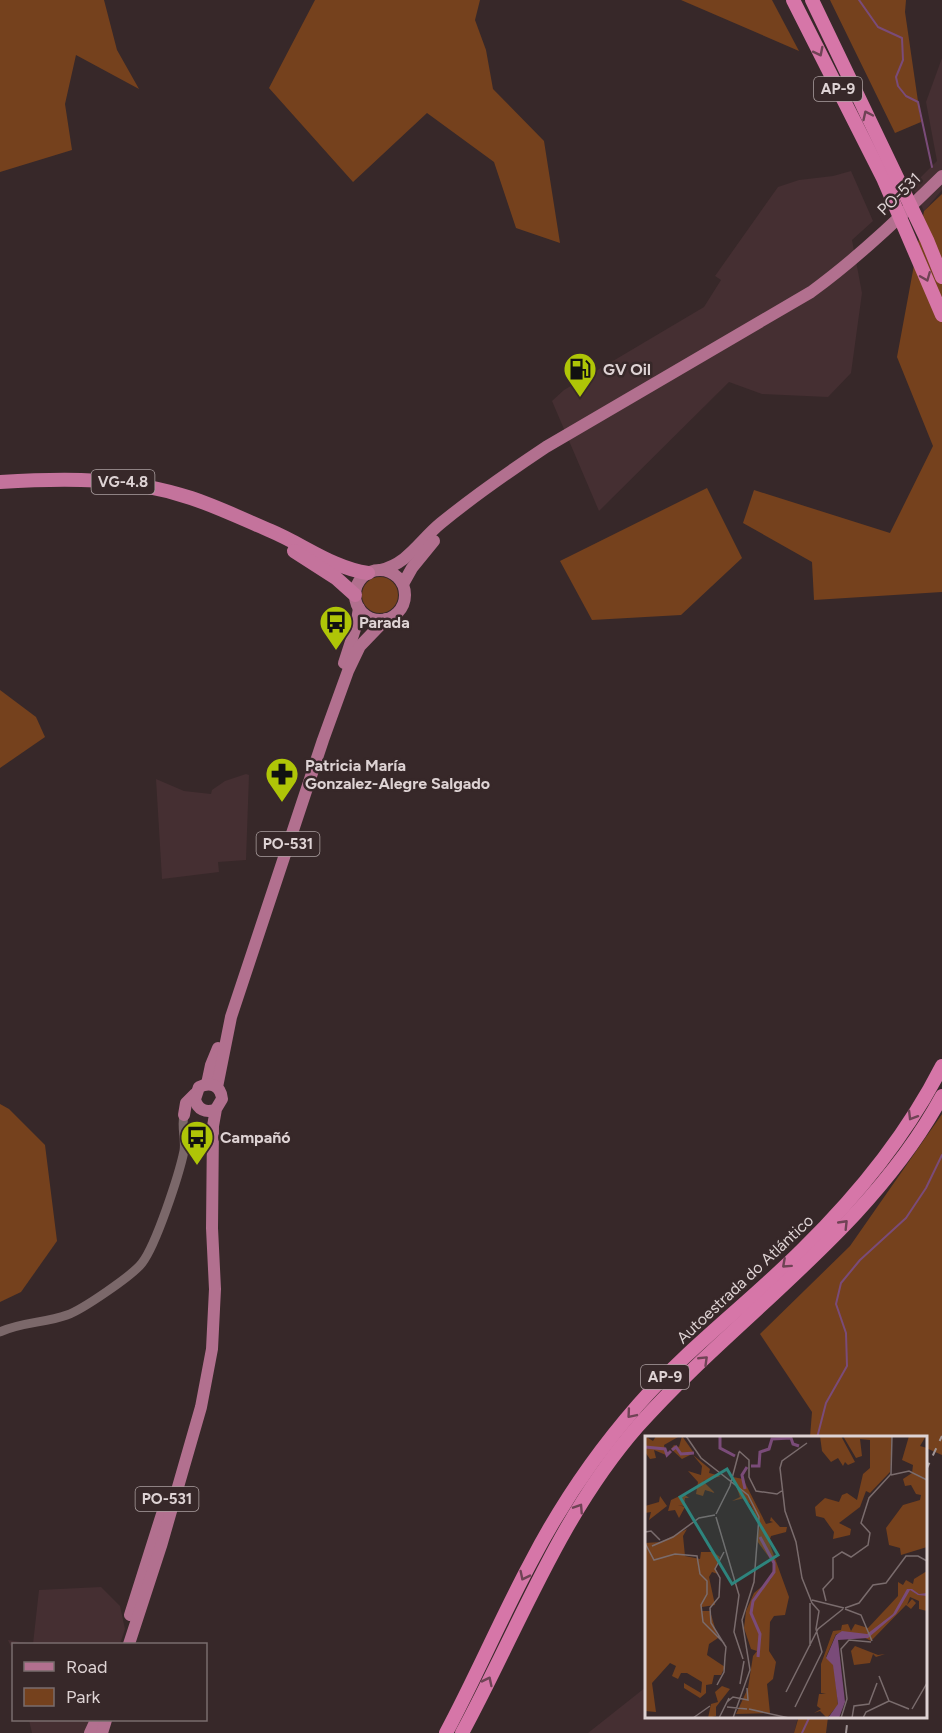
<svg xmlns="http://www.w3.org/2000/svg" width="942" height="1733" font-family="Figtree,sans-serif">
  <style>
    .built { fill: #452f32 }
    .green { fill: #75411d }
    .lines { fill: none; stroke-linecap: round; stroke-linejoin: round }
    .stream { stroke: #7a4b79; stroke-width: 2 }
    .tertiary { stroke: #7b686a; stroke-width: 9 }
    .primary { stroke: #b2708f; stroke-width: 12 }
    .trunk { stroke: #c4739c; stroke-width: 14 }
    .motorway { stroke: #d676a8; stroke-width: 14 }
    .rail { stroke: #9f9394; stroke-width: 2; stroke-dasharray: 8 8; stroke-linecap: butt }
    .oneway { stroke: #6f4355 }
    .labels { text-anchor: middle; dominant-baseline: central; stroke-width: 5; stroke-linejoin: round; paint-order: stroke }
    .shield { fill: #372829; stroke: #aca0a1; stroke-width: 1.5 }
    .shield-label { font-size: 15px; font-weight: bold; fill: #ded3d4 }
    .street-label { font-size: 16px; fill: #ded3d4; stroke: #372829 }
    .poi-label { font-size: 16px; font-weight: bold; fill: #ded3d4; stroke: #372829; text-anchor: start }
    .inset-river { fill: none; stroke: #7a4b79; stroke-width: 3 }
    .inset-road { fill: none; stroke: #7a6c6d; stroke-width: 1.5 }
    .view { fill: #2e847d; fill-opacity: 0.15; stroke: #2e847d; stroke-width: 3 }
    .inset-edge { fill: none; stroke: #ded3d4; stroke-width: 3 }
  </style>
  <rect width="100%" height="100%" fill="#372829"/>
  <!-- built -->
  <g class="built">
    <polygon points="942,58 942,190 924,211 912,186 937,161 926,102"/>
    <polygon points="851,171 873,221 852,240 862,293 851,373 828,397 762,394 729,382 599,511 552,401 564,390 704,307 721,280 715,276 778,187 799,180 833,176"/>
    <polygon points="246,774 249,775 246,860 218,862 219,872 162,879 156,779 184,791 211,794 212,790 225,781"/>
    <polygon points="101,1587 120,1606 125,1629 120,1644 14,1644 13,1651 8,1640 33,1644 39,1590"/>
    <polygon points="646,1687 646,1716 798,1717 794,1733 588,1733"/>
    <polygon points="29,1720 94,1720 89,1733 32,1733"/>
  </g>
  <!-- green -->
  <g class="green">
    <polygon points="0,0 104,0 117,50 139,89 76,55 65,104 72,150 0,172"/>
    <polygon points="315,0 480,0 475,20 486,50 493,89 544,141 560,243 516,228 494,162 427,113 353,182 269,88"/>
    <polygon points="681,0 772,0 799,51"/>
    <polygon points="830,0 906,0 905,12 921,122 895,133"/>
    <polygon points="942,194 942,592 814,600 812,562 743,523 754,490 890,533 933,446 897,357 924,211"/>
    <polygon points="707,488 742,558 681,615 592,620 560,561"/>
    <circle cx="380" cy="595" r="18"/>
    <polygon points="0,690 36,717 45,737 0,768"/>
    <polygon points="0,1104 9,1109 45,1145 57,1241 21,1292 0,1302"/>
    <polygon points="942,1114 942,1455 926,1448 926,1438 810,1437 812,1412 760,1334 850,1246"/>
    <polygon points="799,1716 828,1717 826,1733 794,1733"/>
  </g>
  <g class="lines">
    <!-- stream -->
    <g class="stream">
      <polyline points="859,0 878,27 902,38 903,60 896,77 898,86 906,96 918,102 932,167"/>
      <polyline points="817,1438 826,1403 847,1366 846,1333 836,1304 841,1283 860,1260 906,1218 926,1188 942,1155"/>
      <polyline points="802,1733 810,1716"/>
    </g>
    <!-- tertiary -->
    <path class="tertiary" d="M0,1332C21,1322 45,1323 67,1315C82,1310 133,1275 142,1263C156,1245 179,1175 184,1151C186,1139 181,1127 184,1115"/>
    <!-- primary -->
    <g class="primary">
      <path d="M380,570C408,564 420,540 441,523C474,496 510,471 546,447L811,292C859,257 900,217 942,176"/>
      <circle cx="380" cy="595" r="25"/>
      <polyline points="403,584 412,568 434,541"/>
      <polyline points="344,663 356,626 359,608"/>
      <polyline points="207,1084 211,1065 218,1048"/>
      <polyline points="217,1087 231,1017 323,740 348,671 360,646 386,619"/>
      <polyline points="184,1115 186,1103 195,1094"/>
      <polyline points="130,1615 162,1514"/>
      <path d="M129,1644L161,1546L201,1407L212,1349L215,1289L212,1228L213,1126L216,1109L222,1099C221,1086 211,1081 199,1087L195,1099C197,1109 206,1114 216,1109"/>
      <polyline points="90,1733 96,1720"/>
      <polyline points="102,1733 106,1720"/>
    </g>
    <!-- trunk -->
    <g class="trunk">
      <path d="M0,482C65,478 128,477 191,498C218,507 245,520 271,531C304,545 333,568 368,573"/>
      <polyline points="294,551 336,578 355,595"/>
    </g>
    <!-- motorway -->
    <g class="motorway">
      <polyline points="793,0 883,178 942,315"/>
      <polyline points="812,0 927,240 942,277"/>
      <path d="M446,1733C476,1677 501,1618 531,1562C560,1506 596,1453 638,1405C688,1348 749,1303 803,1249C858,1195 907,1135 942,1066"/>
      <path d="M462,1733C518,1630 559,1516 638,1426C737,1315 870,1229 942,1096"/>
    </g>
    <!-- rail -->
    <g class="rail">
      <polyline points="926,1470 942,1436"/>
      <polyline points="846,1733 848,1716"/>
    </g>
  </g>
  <!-- one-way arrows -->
  <defs><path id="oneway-chevron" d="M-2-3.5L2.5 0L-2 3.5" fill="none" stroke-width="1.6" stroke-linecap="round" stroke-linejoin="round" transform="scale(1.5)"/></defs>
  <g class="oneway">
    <use href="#oneway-chevron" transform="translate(819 52) rotate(63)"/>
    <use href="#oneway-chevron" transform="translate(867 115) rotate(-115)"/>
    <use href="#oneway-chevron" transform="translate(926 277) rotate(68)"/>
    <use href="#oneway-chevron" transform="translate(912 1116) rotate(121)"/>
    <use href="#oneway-chevron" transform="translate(844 1224) rotate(-46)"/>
    <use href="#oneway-chevron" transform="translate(786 1264) rotate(138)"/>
    <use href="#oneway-chevron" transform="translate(704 1360) rotate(-44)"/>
    <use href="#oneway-chevron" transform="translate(631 1414) rotate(130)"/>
    <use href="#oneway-chevron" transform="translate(579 1508) rotate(-57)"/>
    <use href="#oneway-chevron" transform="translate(524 1576) rotate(116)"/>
    <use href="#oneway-chevron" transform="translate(488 1681) rotate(-64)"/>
  </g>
  <!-- icons -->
  <defs>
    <symbol id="fuel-pin" viewBox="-11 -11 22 30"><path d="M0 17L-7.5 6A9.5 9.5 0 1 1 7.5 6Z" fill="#afc507" stroke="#372829"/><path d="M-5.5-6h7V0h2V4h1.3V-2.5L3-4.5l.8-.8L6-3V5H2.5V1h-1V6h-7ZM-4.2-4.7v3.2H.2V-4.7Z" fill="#111"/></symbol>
    <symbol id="bus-pin" viewBox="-11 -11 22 30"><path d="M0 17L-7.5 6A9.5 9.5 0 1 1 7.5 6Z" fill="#afc507" stroke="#372829"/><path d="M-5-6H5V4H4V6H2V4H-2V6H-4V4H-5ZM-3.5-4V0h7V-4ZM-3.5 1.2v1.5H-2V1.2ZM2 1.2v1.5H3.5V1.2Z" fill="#111"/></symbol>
    <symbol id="pharmacy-pin" viewBox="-11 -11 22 30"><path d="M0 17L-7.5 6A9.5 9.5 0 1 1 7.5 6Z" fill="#afc507" stroke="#372829"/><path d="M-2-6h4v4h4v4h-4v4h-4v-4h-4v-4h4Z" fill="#111"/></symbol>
  </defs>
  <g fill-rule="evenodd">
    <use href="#fuel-pin" x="561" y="350" width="38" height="52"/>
    <use href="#bus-pin" x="317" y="603" width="38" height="52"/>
    <use href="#pharmacy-pin" x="263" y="755" width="38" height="52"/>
    <use href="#bus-pin" x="178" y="1118" width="38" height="52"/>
  </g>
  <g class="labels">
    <!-- shield labels -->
    <g class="shield">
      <rect x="814" y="77" width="48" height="24" rx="4.5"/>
      <rect x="91.5" y="470" width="63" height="24" rx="4.5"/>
      <rect x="256.5" y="832" width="63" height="24" rx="4.5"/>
      <rect x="641" y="1365" width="48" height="24" rx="4.5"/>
      <rect x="135.5" y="1487" width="63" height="24" rx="4.5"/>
    </g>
    <g class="shield-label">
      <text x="838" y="89">AP-9</text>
      <text x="123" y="482">VG-4.8</text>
      <text x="288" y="844">PO-531</text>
      <text x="665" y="1377">AP-9</text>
      <text x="167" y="1499">PO-531</text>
    </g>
    <!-- street labels -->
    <g class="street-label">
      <text transform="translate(899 194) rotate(-44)">PO-531</text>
      <text transform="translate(745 1279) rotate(-43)">Autoestrada do Atlántico</text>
    </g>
    <!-- poi labels -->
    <g class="poi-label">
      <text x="603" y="369">GV Oil</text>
      <text x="359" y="622">Parada</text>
      <text x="305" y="765">Patricia María<tspan x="305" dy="18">Gonzalez-Alegre Salgado</tspan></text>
      <text x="220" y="1137">Campañó</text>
    </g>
  </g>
  <!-- overview -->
  <g transform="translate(645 1436)">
    <rect width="282" height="282" fill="#372829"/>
    <path d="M0,0L8,5L11,0L33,1L19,9L21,19L9,14L11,22L5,23L0,16ZM37,0L49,17L37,23L26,13L29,9L34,11ZM175,0H196L210,26L203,29L200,26L198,30L193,22L186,26L177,15ZM198,0H247L245,36L225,57L221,55L215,71L194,87L206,93L205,99L188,103L189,96L179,82L171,80L170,71L180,62L194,66L197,59L202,57L212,64L218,38L225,32V4L215,3L217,20L211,22ZM264,0H281L275,10L282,12V111L256,119L255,112L244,109L241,92L258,69L275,64L276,59L271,58L266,49L260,50L258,43L267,37L268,29L257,24ZM48,19L65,33L64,37L76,40L58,45L70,57L60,54L58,60L51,58L53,46L43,35L56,39L57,30ZM88,41L98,43L121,88L128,86L125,85L126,81L135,91H142L141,96L126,100L124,106L144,161L140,179L129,180L125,186L124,215L131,226L128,243L122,248L125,277L91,278L103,252L108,220L112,215L106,213L99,192L101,175L109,157L126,143L129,128L112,105L115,89L106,69L100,62L87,65L95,61ZM39,58L44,62H40L39,70L33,69L40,71L34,82L30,74L23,75L26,64ZM15,60L22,70L4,84L6,76L0,77V70L14,66ZM42,93L38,100L40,120L55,123L56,116H68L75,121L70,132L73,138L67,136L64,141L70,169L57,171V175H65L73,202L64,208L62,219L80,231L76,239H69L67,248L61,249V257L55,262L39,252V247L56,257L57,246L42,237H36L33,243L27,240L31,230L25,227L7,247L11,276L0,275V107L16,106ZM282,135V175L274,173V165L265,161L262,169L267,163L271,167L266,173L261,169L226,205L211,197L191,198L181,221L189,229L193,269L182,282L175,275L169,277L176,273L172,270L174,258H181L176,257V228L188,195L196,194L197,189L203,188L206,195L210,188L223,192L253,160V146L258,149L261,144L268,148L269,143ZM210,210L233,219L240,218L231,221L228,218L225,227L209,229L206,215ZM77,250L85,253L71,271V280L63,282L66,268L73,266L70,256Z" fill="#75411d"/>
    <path d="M262,153H267L274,158L282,157V160L273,159L265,154L251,178L223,202L193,204L200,266L194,282H183L193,268L188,229L181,222L191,199L197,195L222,198L248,178Z" fill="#7a4b79"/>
    <path class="inset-river" d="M75,0V12L90,20M0,11L20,13L22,19L26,15M27,14L31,11L36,18L49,17M106,30H114L115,16L124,13L127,3L146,2L148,8L154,10M100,53L97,39L102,31M113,221L115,198L106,177L108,165L129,136V127L115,101"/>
    <path class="inset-road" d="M41,0L56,22L103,59L114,81L109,146L97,184L105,234L88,282M162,7L137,25L135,32L140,75L151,106L157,142L167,167M94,15L104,24V41L111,55L132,58L138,54M246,39L264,35L282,44M71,78L85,50L94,16M71,81L94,159L89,196L98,223M0,96L6,95L15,104M0,107L9,124L30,118L52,120L55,138L62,145V158L56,169L58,186L79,207M7,110L28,101L54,82L70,79M79,116L70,133L75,142L74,161L65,172L66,187L81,211L80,221M167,164L199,172M181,165L178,153L188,142V122L197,116L206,121L223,109L225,97L216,87L224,62L246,38L247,0M200,172L214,167L228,149L241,147L261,120H273L282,125M200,173L216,179L227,205M165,210V167M234,240L244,265L264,273M95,248L99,225M72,249L79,236L80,221M141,256L173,193L198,173M82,266L88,261L103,264L102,252M82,271L102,273M150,271L177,216L171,193L174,175L167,167M104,273L144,282M267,273L282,247M48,282L65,270M74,282L84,262M196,282L202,263L196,213L204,204L226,206M207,282L209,270L224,268L232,247M218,282L221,276L244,265"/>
    <path class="view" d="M82,33L133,119L87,148L35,61Z"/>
    <rect width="282" height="282" class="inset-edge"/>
  </g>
  <!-- legend -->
  <rect x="12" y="1643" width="195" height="78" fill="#372829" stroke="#7a6c6d" stroke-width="1.5"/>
  <rect x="24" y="1662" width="30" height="9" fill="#b2708f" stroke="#7a6c6d" stroke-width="1.5"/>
  <text x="66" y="1673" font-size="18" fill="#ded3d4">Road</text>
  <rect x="24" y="1688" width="30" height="18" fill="#75411d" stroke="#7a6c6d" stroke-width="1.5"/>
  <text x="66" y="1703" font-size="18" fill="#ded3d4">Park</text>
</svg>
